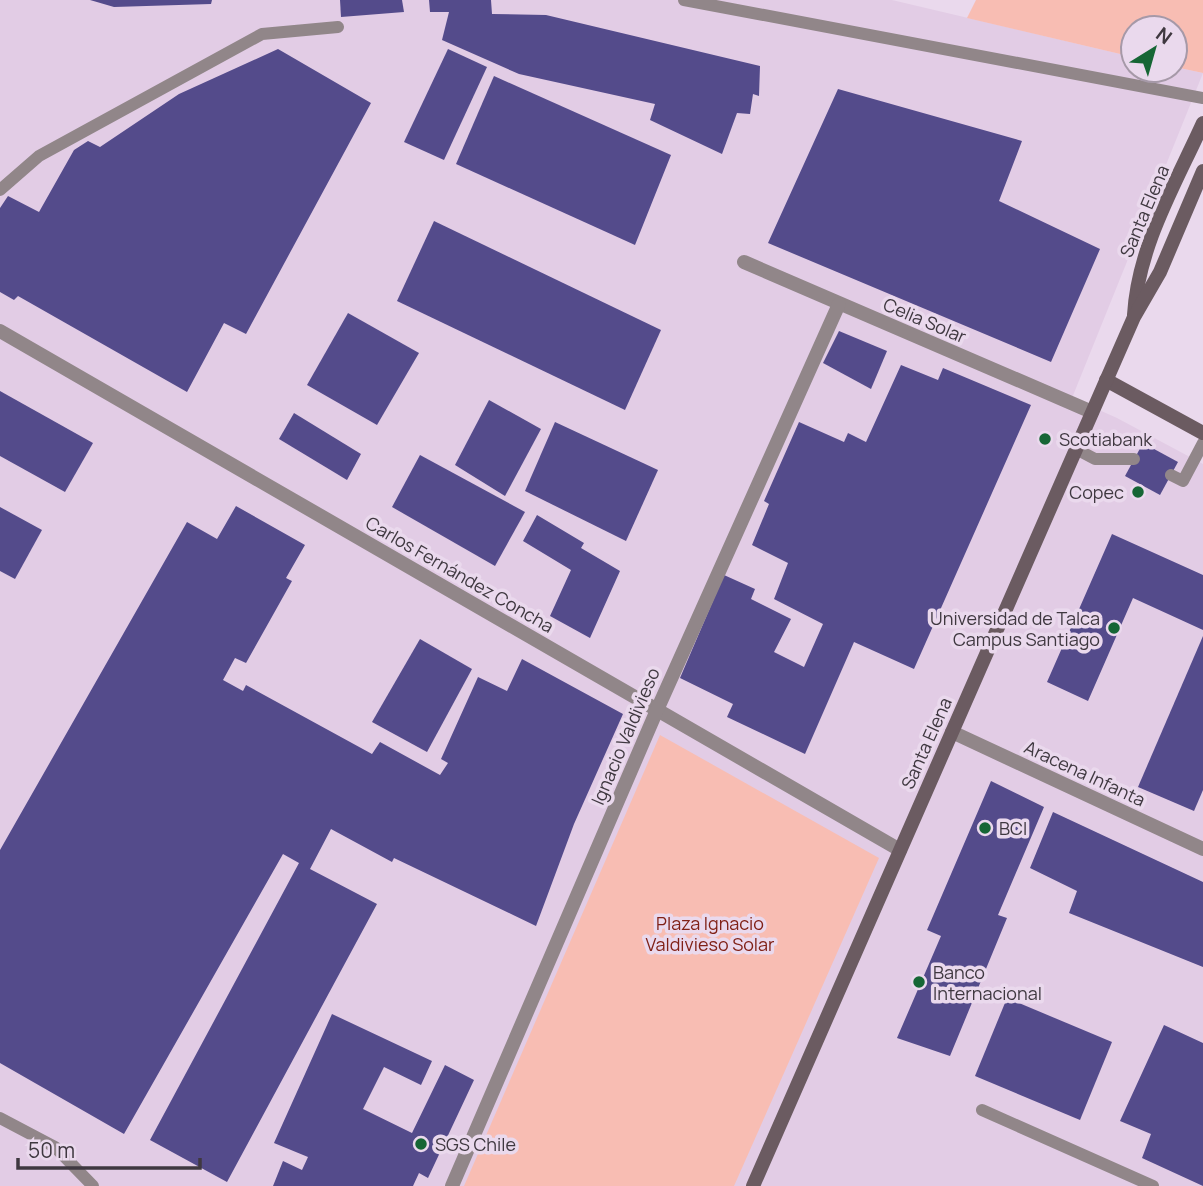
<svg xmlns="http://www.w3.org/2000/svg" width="1203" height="1186" font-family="Manrope,sans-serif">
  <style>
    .built { fill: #e2cce5 }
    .green { fill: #f8bdb3 }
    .building { fill: #544b8b }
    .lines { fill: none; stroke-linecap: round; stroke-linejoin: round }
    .lane { stroke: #918689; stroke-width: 12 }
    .street { stroke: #918689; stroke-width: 14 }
    .secondary { stroke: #6b5b61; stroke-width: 14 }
    .poi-dot { fill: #166635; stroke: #ead9ed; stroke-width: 2.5 }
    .labels { text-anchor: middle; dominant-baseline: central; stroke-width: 7; stroke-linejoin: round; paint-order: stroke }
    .street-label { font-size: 18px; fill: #3f3840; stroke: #ead9ed }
    .poi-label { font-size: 18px; fill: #3f3840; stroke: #ead9ed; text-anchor: start }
    .park-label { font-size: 18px; fill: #802117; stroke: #ead9ed }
  </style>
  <rect width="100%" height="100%" fill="#ead9ed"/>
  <!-- built -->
  <polygon class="built" points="0,0 892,0 1133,57 1133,70 1175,70 1175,67 1203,73 1072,398 1117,418 1203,464 1203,1186 0,1186"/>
  <!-- green -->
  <g class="green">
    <polygon points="976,0 1203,0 1203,73 1175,67 1175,28 1133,28 1133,57 967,18"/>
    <polygon points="660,735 879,858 734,1186 464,1186"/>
  </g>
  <!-- building -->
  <g class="building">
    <polygon points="90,0 212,0 211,4 114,7"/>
    <polygon points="340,0 402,0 404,12 341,17"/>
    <polygon points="429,0 491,0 492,14 546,15 760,66 759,96 753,94 750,114 737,113 722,154 650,120 655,104 519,74 442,40 449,12 430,12"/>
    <polygon points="278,49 371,103 246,334 224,323 187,392 18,296 14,300 0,292 0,208 8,196 39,212 74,150 88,141 100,147 179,94"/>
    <polygon points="448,49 487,67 444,160 404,142"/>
    <polygon points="494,76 671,155 635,245 456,164"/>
    <polygon points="838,89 1022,141 999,201 1100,249 1051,362 768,243"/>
    <polygon points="434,221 661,330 625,410 397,301"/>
    <polygon points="348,313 419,353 377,425 307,385"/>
    <polygon points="839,331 887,351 871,389 823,363"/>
    <polygon points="901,365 938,380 943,368 1031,405 914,669 854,642 805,754 727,717 733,704 680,678 724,575 755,589 751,599 791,619 774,652 804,667 823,624 774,599 788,563 752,545 769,504 764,501 799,422 844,442 848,433 866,442"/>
    <polygon points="0,391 93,443 65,492 0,456"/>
    <polygon points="489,400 541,429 505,496 455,465"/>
    <polygon points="294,413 361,454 347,480 279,439"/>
    <polygon points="555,422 658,470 626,541 525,491"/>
    <polygon points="1143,443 1178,462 1160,495 1125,476"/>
    <polygon points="420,455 525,512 495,566 392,507"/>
    <polygon points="236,506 305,545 286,578 292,581 246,663 235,658 223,680 243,691 246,685 372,754 380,742 440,775 448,763 441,759 478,677 507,691 522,659 623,714 574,824 536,926 394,858 392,862 331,829 310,869 377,904 227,1182 150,1140 299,863 283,854 124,1134 0,1063 0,850 187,522 217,539"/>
    <polygon points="0,507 42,530 15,579 0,571"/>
    <polygon points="537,515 584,543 581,548 620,571 590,638 550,616 571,570 523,541"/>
    <polygon points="1112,534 1203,575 1203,630 1133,598 1088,701 1047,682"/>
    <polygon points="1203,636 1203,790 1194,811 1138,787"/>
    <polygon points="420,639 472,669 427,752 372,722"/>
    <polygon points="991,781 1044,807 998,915 1007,918 950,1056 897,1038 941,936 927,930"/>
    <polygon points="1053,812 1203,882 1203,967 1069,913 1077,891 1030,868"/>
    <polygon points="1007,998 1112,1042 1080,1120 975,1076"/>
    <polygon points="332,1014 432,1061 421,1085 384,1067 363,1109 412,1133 445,1065 474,1080 428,1178 419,1173 413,1186 273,1186 283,1161 302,1170 308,1157 274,1143"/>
    <polygon points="1164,1025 1203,1043 1203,1186 1142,1158 1151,1134 1120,1121"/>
  </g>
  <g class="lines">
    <!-- lane -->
    <g class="lane">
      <polyline points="684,0 1203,98"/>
      <polyline points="0,190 39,156 262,34 338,27"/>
      <polyline points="1076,449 1095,459 1134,459"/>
      <polyline points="1171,475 1183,481 1203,443"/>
      <polyline points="982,1110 1153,1186"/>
      <polyline points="0,1118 55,1147 93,1186"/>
    </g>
    <!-- street -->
    <g class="street">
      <polyline points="744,262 1092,412"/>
      <polyline points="0,331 900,850"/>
      <polyline points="952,732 1203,849"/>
      <polyline points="452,1186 657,710 839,304"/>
    </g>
    <!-- secondary -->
    <g class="secondary">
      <path d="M1134,315C1138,246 1175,185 1203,123"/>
      <polyline points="1106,380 1203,433"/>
      <polyline points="753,1186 1134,317 1160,272 1203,171"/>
    </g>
  </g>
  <!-- markers -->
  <g class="poi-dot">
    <circle cx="1045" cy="439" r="7"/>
    <circle cx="1138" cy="492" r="7"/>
    <circle cx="1114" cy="628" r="7"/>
    <circle cx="985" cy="828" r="7"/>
    <circle cx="919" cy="982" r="7"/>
    <circle cx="421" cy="1144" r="7"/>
  </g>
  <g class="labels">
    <!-- street labels -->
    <g class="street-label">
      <text transform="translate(1144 211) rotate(-67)">Santa Elena</text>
      <text transform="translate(925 320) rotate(23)">Celia Solar</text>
      <text transform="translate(460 574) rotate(30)">Carlos Fernández Concha</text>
      <text transform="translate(625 736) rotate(-67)">Ignacio Valdivieso</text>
      <text transform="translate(926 743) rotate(-66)">Santa Elena</text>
      <text transform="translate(1085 773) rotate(25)">Aracena Infanta</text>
    </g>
    <!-- poi labels -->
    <g class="poi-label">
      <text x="1059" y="439">Scotiabank</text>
      <text x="1124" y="492" text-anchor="end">Copec</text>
      <text x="1100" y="618" text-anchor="end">Universidad de Talca<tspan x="1100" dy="21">Campus Santiago</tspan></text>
      <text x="999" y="828">BCI</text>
      <text x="933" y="972">Banco<tspan x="933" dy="21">Internacional</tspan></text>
      <text x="435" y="1144">SGS Chile</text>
    </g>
    <!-- park labels -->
    <g class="park-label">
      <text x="710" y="923">Plaza Ignacio<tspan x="710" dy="21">Valdivieso Solar</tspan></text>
    </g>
  </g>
  <!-- north arrow -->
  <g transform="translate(1154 49) rotate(37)"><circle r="33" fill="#ead9ed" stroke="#a699a8" stroke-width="2"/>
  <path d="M0-5L12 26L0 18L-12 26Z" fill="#166635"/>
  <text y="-10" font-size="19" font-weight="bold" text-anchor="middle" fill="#3f3840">N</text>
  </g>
  <!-- scale -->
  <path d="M18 1158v10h182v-10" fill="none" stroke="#3f3840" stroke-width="3.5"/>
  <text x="28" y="1158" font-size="21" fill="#3f3840" stroke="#ead9ed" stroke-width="5" paint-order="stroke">50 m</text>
</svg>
